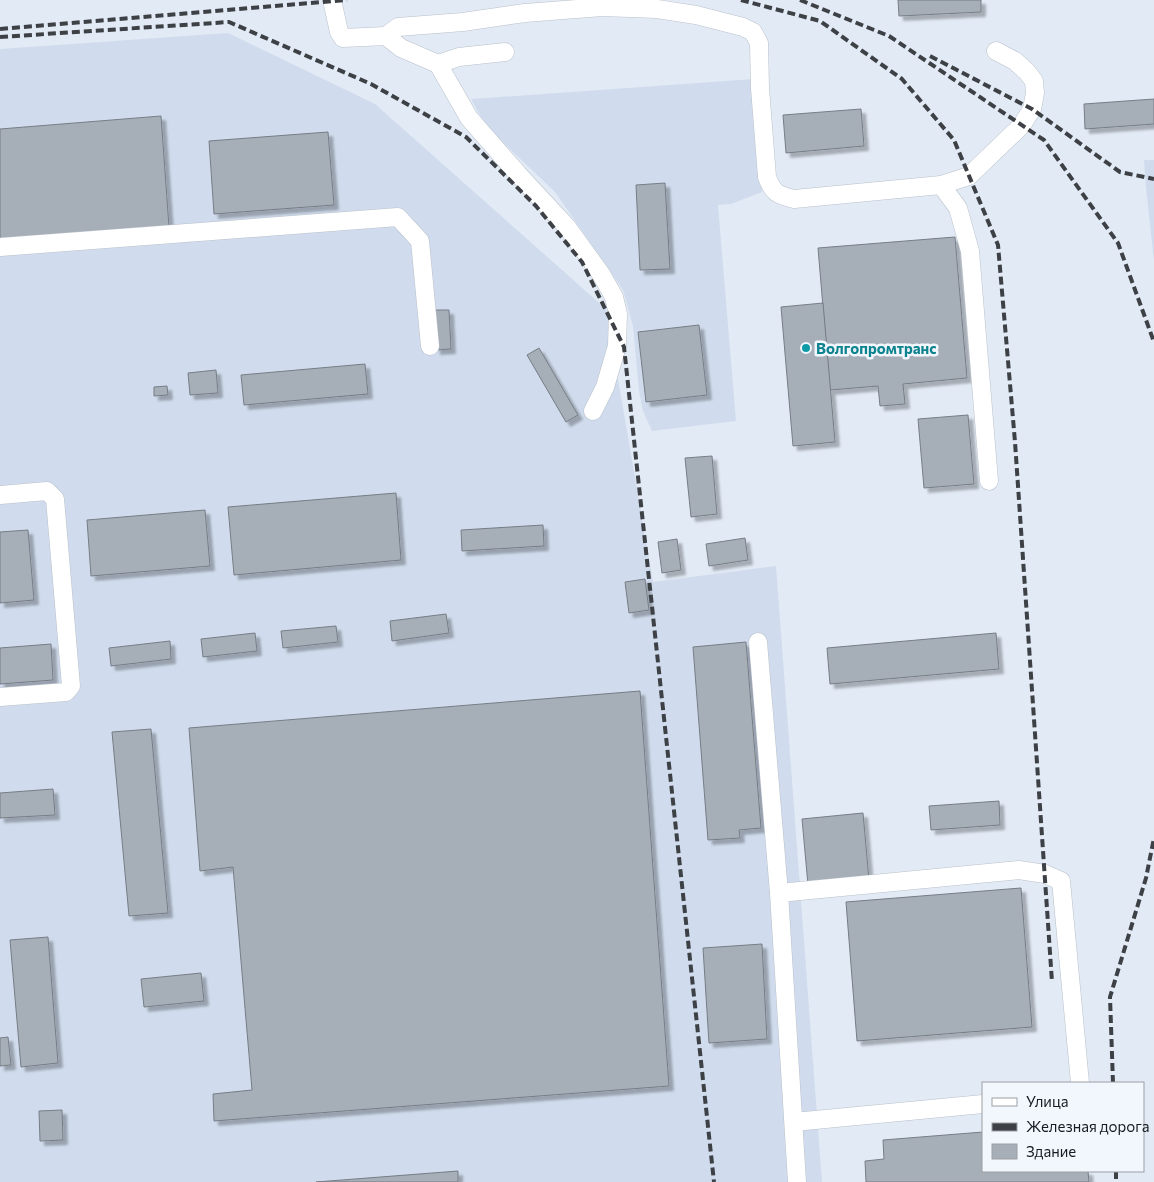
<svg xmlns="http://www.w3.org/2000/svg" width="1154" height="1182" font-family="Commissioner,sans-serif">
  <style>
    .built { fill: #d0dced }
    .building { fill: #a6aeb7; stroke: #767d86; filter: url(#shadow) }
    .lines { fill: none; stroke-linecap: round; stroke-linejoin: round }
    .minor-casing { stroke: #b9c1cb; stroke-width: 19 }
    .minor { stroke: #fff; stroke-width: 18 }
    .rail { stroke: #3d4146; stroke-width: 4; stroke-dasharray: 8 4; stroke-linecap: butt }
    .culture-dot { fill: #0f9aa8; stroke: #f2f7fd; stroke-width: 2 }
    .labels { text-anchor: middle; dominant-baseline: central; stroke-width: 5; stroke-linejoin: round; paint-order: stroke }
    .culture-label { font-size: 15px; font-weight: bold; fill: #0d838f; stroke: #f2f7fd; text-anchor: start }
  </style>
  <defs>
    <filter id="shadow"><feDropShadow dx="4.5" dy="4.5" stdDeviation="1" flood-color="#0004"/></filter>
  </defs>
  <rect width="100%" height="100%" fill="#e2eaf5"/>
  <!-- built -->
  <g class="built">
    <polygon points="228,33 375,104 606,309 653,582 776,566 822,1182 0,1182 0,49"/>
    <polygon points="754,79 762,192 731,204 718,205 736,421 652,431 643,411 639,391 633,326 623,290 555,192 494,134 482,119 471,99"/>
    <polygon points="1144,160 1154,160 1154,261 1146,188"/>
  </g>
  <!-- building -->
  <g class="building">
    <polygon points="898,0 981,0 981,12 899,16"/>
    <polygon points="1154,99 1154,124 1085,129 1084,104"/>
    <polygon points="861,109 864,146 786,153 783,115"/>
    <polygon points="161,116 169,227 0,240 0,129"/>
    <polygon points="328,132 334,205 214,214 209,141"/>
    <polygon points="665,183 670,269 640,270 636,185"/>
    <polygon points="955,237 967,378 903,384 905,404 880,406 878,386 830,390 818,248"/>
    <polygon points="823,303 835,442 793,446 781,307"/>
    <polygon points="434,310 449,310 451,349 436,350"/>
    <polygon points="699,325 707,395 646,402 638,332"/>
    <polygon points="539,348 578,415 566,422 527,355"/>
    <polygon points="365,364 368,394 244,405 241,375"/>
    <polygon points="216,370 218,393 190,395 188,373"/>
    <polygon points="167,386 168,395 154,396 154,387"/>
    <polygon points="968,415 974,484 924,488 918,419"/>
    <polygon points="712,456 717,514 691,517 685,458"/>
    <polygon points="396,493 401,560 234,575 228,507"/>
    <polygon points="205,510 210,566 91,576 87,520"/>
    <polygon points="543,525 544,546 462,551 461,530"/>
    <polygon points="28,530 34,600 0,603 0,532"/>
    <polygon points="745,538 748,560 709,566 706,544"/>
    <polygon points="677,539 681,570 662,573 658,542"/>
    <polygon points="645,579 649,610 629,613 625,582"/>
    <polygon points="446,614 449,633 392,641 390,621"/>
    <polygon points="336,626 338,642 283,648 281,631"/>
    <polygon points="255,633 257,651 203,657 201,639"/>
    <polygon points="996,633 999,669 830,684 827,648"/>
    <polygon points="170,641 171,659 111,666 109,648"/>
    <polygon points="746,642 761,828 739,830 740,838 708,840 693,647"/>
    <polygon points="51,644 53,680 0,684 0,648"/>
    <polygon points="640,691 669,1086 214,1121 213,1094 252,1090 233,867 200,871 189,728"/>
    <polygon points="151,729 168,913 129,916 112,732"/>
    <polygon points="53,789 55,815 0,818 0,793"/>
    <polygon points="999,801 1000,825 931,830 929,806"/>
    <polygon points="863,813 869,880 808,885 802,819"/>
    <polygon points="1021,888 1032,1027 857,1041 846,902"/>
    <polygon points="48,937 58,1063 21,1067 10,940"/>
    <polygon points="762,944 767,1039 709,1043 703,948"/>
    <polygon points="201,973 204,1001 144,1007 141,979"/>
    <polygon points="8,1037 11,1065 0,1066 0,1038"/>
    <polygon points="62,1110 63,1140 40,1141 39,1111"/>
    <polygon points="983,1132 983,1171 1088,1171 1089,1182 866,1182 865,1161 884,1159 883,1140"/>
    <polygon points="458,1171 458,1182 316,1182"/>
  </g>
  <g class="lines">
    <defs>
      <g id="minor">
        <polyline points="332,0 339,32 343,38 386,36 401,48 438,64 459,57 505,52"/>
        <path d="M386,36L398,27L463,22L525,13L602,7L657,9L696,15L743,27L753,32L759,43L760,88L767,177C773,193 777,195 794,199L941,185L969,176L1022,125L1032,109L1035,93L1034,81L1027,72L1015,61L996,51"/>
        <polyline points="438,64 469,118 518,174 567,227 601,274 614,297 618,314 617,346 605,387 593,411"/>
        <polyline points="941,185 958,208 970,251 989,481"/>
        <polyline points="0,247 398,217 420,241 430,346"/>
        <polyline points="0,495 47,491 55,499 71,686 66,692 0,697"/>
        <polyline points="758,642 779,893 797,1182"/>
        <polyline points="779,893 1019,870 1045,874 1061,881 1080,1083"/>
        <polyline points="794,1122 983,1104"/>
      </g>
    </defs>
    <!-- minor casing -->
    <use href="#minor" class="minor-casing"/>
    <!-- minor -->
    <use href="#minor" class="minor"/>
    <!-- rail -->
    <g class="rail">
      <polyline points="741,0 820,21 902,79 954,140 998,245 1015,442 1052,982"/>
      <polyline points="800,0 889,36 1044,140 1118,243 1154,342"/>
      <polyline points="0,29 347,0"/>
      <polyline points="0,37 229,22 371,84 466,137 536,206 582,262 624,347 714,1182"/>
      <polyline points="930,56 1032,109 1120,172 1154,179"/>
      <polyline points="1113,1083 1110,997 1146,878 1154,838"/>
      <polyline points="1116,1171 1116,1182"/>
    </g>
  </g>
  <!-- markers -->
  <circle class="culture-dot" cx="806" cy="348" r="5"/>
  <g class="labels">
    <!-- culture labels -->
    <g class="culture-label">
      <text x="816" y="348">Волгопромтранс</text>
    </g>
  </g>
  <!-- legend -->
  <rect x="982" y="1082" width="162" height="90" fill="#f2f7fd" stroke="#9b9fa4"/>
  <rect x="992" y="1098" width="25" height="8" fill="#ffffff" stroke="#9b9fa4"/>
  <text x="1026" y="1107" font-size="15" fill="#181b1f">Улица</text>
  <rect x="992" y="1123" width="25" height="8" fill="#3d4146" stroke="#9b9fa4"/>
  <text x="1026" y="1132" font-size="15" fill="#181b1f">Железная дорога</text>
  <rect x="992" y="1144" width="25" height="15" fill="#a6aeb7" stroke="#9b9fa4"/>
  <text x="1026" y="1157" font-size="15" fill="#181b1f">Здание</text>
</svg>
